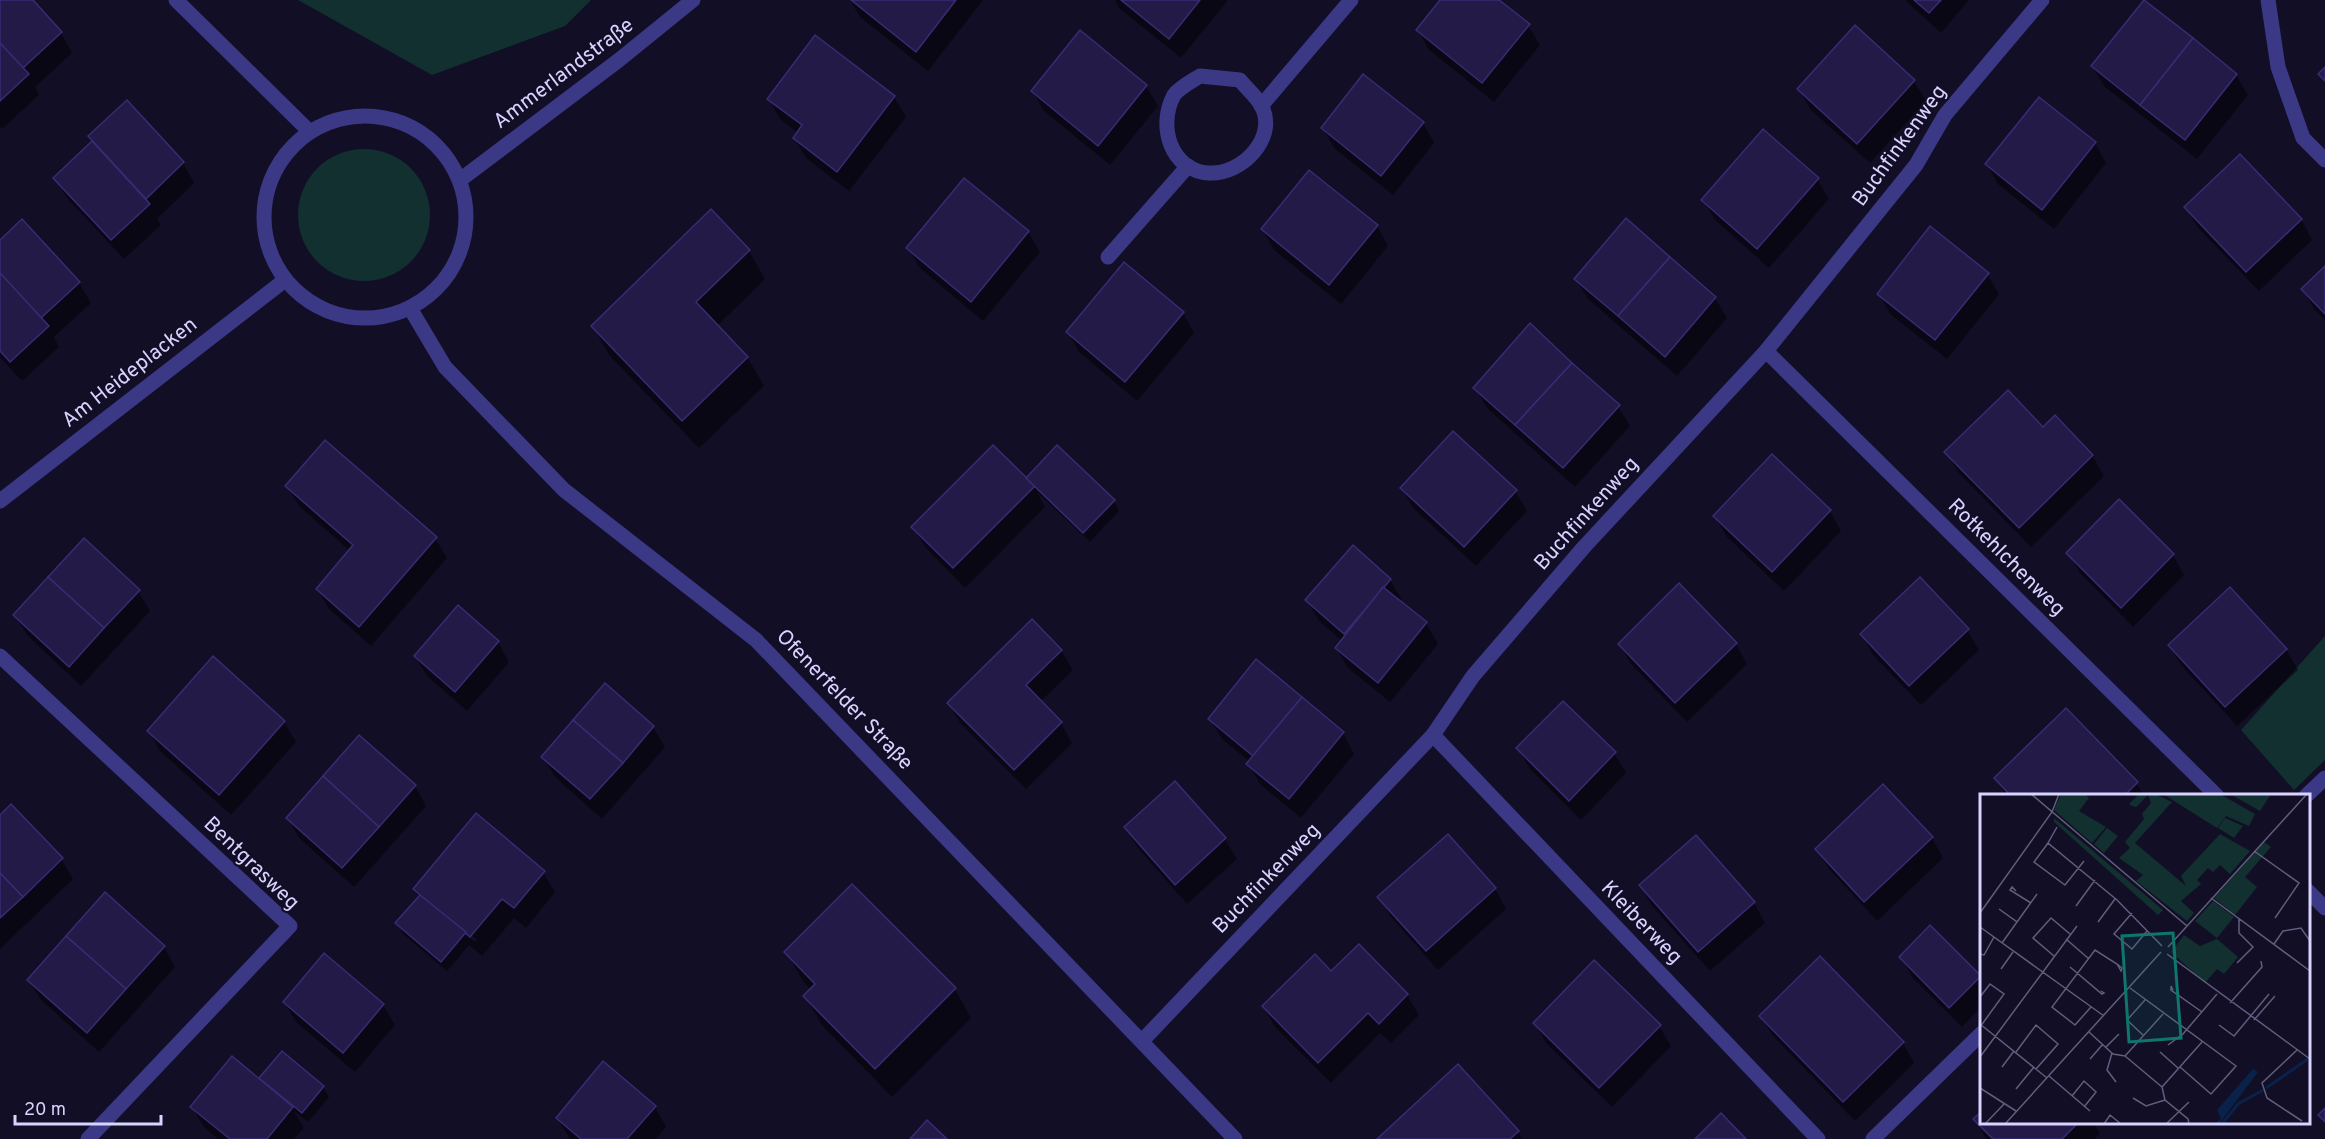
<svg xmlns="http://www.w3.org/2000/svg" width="2325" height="1139" font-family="Overpass,sans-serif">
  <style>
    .green { fill: #11302f }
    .shadow { fill: #0007; fill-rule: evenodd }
    .building { fill: #231a48; stroke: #392b74; stroke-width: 1.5 }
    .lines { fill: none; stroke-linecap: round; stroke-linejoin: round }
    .minor { stroke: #3b3886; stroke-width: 15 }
    .labels { text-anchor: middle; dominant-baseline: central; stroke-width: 4.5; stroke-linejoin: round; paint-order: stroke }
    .street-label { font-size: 21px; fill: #d8d3ff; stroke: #120e26 }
    .inset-river { fill: none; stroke: #0a2149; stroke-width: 3 }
    .inset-road { fill: none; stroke: #615d7d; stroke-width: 1.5 }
    .view { fill: #0f766e; fill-opacity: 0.15; stroke: #0f766e; stroke-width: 3 }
    .inset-edge { fill: none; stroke: #d8d3ff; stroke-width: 3 }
  </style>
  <rect width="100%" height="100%" fill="#120e26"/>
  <!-- green -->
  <g class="green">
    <polygon points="298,0 591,0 565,26 432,75"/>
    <circle cx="364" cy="215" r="66"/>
    <polygon points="2325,636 2325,760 2294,790 2241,730"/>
  </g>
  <!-- shadow -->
  <g class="shadow">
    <polygon points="0,0 31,0 61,33 72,53 35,87 39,95 2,129 0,127"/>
    <polygon points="850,0 983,0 928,71 860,17"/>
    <polygon points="1115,0 1228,0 1181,58 1119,8"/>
    <polygon points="1442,0 1497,0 1528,25 1540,45 1494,102 1429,50 1418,30"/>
    <polygon points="1905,0 1969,0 1941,33"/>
    <polygon points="2145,1 2236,75 2248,95 2197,159 2104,86 2092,66"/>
    <polygon points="1914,81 1926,101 1870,163 1811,110 1799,90"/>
    <polygon points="1146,86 1158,106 1110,165 1044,111 1033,91"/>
    <polygon points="894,97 906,117 849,191 806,158 794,138 798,133 780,119 769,99"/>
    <polygon points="127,102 183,163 194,183 157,219 161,225 124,259 67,198 55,178 93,142 90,136"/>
    <polygon points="1423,123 1434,143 1393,195 1334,148 1323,128"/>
    <polygon points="2095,143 2106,163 2054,229 1998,184 1987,164"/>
    <polygon points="1817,179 1829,199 1769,268 1715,220 1703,200"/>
    <polygon points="2186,208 2301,219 2312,240 2259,291 2198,228"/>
    <polygon points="1626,220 1715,298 1727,318 1677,376 1588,299 1576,279"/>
    <polygon points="1377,226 1388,246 1341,304 1274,250 1263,230"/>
    <polygon points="1028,232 1040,252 983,321 920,268 908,248"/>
    <polygon points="0,242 79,283 91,303 54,337 59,347 22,381 0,357"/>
    <polygon points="749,251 765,279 717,326 747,357 764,386 699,448 609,355 593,326"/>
    <polygon points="2325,268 2325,320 2314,309 2303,289"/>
    <polygon points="1987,274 1999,294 1947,359 1890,314 1879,294"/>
    <polygon points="1183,313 1194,333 1137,401 1079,352 1068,332"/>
    <polygon points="1475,388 1618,406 1630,426 1575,487 1487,408"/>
    <polygon points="2043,429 2092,455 2104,476 2031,547 1958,472 1946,452"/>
    <polygon points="1026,479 1114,501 1119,511 1090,542 1037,492 1045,507 965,588 925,547 913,527"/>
    <polygon points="287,486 435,538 447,558 371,646 329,609 317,589 350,551 299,506"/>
    <polygon points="1402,488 1515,491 1527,511 1476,566 1413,508"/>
    <polygon points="1830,511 1841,531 1784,591 1727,537 1715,517"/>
    <polygon points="2068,553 2173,555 2184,575 2133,627 2080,573"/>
    <polygon points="1390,580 1402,600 1399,602 1426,623 1438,644 1390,702 1348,668 1336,648 1341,640 1319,621 1307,601"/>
    <polygon points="138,591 150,611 81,686 27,635 15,615"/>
    <polygon points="1967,630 1979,650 1921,705 1873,655 1862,635"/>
    <polygon points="498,642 509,662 467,711 427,676 415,656"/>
    <polygon points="1619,644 1736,644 1747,664 1687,722 1631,664"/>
    <polygon points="2169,645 2286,649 2298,670 2237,726 2181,665"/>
    <polygon points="1061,650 1073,670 1040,702 1061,723 1072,743 1026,789 961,724 949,704"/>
    <polygon points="1256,661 1343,733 1354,754 1301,818 1260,784 1248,764 1250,762 1222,739 1210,719"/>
    <polygon points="284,722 296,742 231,815 160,751 149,731"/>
    <polygon points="653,727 665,747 602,819 555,777 543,757"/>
    <polygon points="1518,749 1614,753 1626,773 1581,820 1530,769"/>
    <polygon points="1996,778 2136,783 2144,796 2006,796"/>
    <polygon points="1175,783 1225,839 1237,859 1187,904 1137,847 1125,827"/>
    <polygon points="415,786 426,806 354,887 299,838 288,818"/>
    <polygon points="0,817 61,859 73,879 0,949"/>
    <polygon points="1932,838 1943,858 1877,921 1829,869 1817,849"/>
    <path d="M543,872L555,892L526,928L514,918L482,956L469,945L447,971L403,934L397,924L419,897L415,889ZM461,927L477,940L475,942L465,934Z"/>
    <polygon points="852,886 955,989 971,1018 892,1097 822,1025 805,996 811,990 803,981 786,952"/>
    <polygon points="1641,886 1754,903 1765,923 1710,971 1652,906"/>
    <polygon points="1495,889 1506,909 1438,970 1391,917 1379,897"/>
    <polygon points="164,947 175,967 99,1052 41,1000 29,980"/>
    <polygon points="324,955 383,1005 395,1025 355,1072 296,1022 284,1002"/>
    <polygon points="1901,957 1980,976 1982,1006 1962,1027 1912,977"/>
    <polygon points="1331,974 1407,995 1419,1015 1391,1043 1380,1033 1331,1083 1275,1027 1264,1007"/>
    <polygon points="1761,1016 1903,1043 1914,1063 1855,1121 1773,1036"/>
    <polygon points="1535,1023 1659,1026 1671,1046 1612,1107 1546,1043"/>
    <polygon points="282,1053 323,1087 329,1097 308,1122 294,1111 304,1128 294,1139 218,1139 204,1127 192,1107 259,1080"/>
    <polygon points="655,1107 666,1127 656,1139 570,1139 557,1118"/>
    <polygon points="1975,1119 1982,1122 2094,1122 2100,1134 2094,1139 1986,1139"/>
    <polygon points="1518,1131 1522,1139 1379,1139"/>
  </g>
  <!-- building -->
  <g class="building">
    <polygon points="0,0 33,0 62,32 23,68 0,43"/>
    <polygon points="851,0 956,0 916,52"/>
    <polygon points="1121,0 1200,0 1169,39"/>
    <polygon points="1440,0 1499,0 1530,24 1482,83 1416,30"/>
    <polygon points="1914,0 1941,0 1929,13"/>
    <polygon points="2144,0 2193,38 2140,105 2091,66"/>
    <polygon points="1855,25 1915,80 1857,144 1797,89"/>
    <polygon points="1080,30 1147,85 1098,146 1031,91"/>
    <polygon points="815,35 895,96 837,172 793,138 802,125 767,99"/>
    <polygon points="2193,38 2237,74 2185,140 2140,105"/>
    <polygon points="0,43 29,74 0,101"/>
    <polygon points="2325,67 2325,81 2318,74"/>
    <polygon points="1363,74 1424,122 1381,176 1321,128"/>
    <polygon points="2039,97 2096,142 2042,210 1985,164"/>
    <polygon points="127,100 184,162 146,199 88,136"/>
    <polygon points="1763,129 1819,178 1757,249 1701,200"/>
    <polygon points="92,141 150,204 111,240 53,178"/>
    <polygon points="2240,154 2302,219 2246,272 2184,207"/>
    <polygon points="1309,170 1378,225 1329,285 1261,229"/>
    <polygon points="964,178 1029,231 971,302 906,248"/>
    <polygon points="711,209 750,250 696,302 748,357 682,421 591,326"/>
    <polygon points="1626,218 1670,257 1618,316 1574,279"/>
    <polygon points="22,219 80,282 41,318 0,273 0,240"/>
    <polygon points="1930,226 1989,273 1935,340 1877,294"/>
    <polygon points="1670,257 1716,297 1665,357 1618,316"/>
    <polygon points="1124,262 1184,312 1125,382 1066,332"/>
    <polygon points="2325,266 2325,314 2301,289"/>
    <polygon points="0,273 49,326 10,362 0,351"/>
    <polygon points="1530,323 1572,363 1515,425 1473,388"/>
    <polygon points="1572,363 1620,405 1563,468 1515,425"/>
    <polygon points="2008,390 2043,427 2055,415 2093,455 2019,528 1944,452"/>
    <polygon points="1453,431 1517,490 1464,547 1400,488"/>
    <polygon points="325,440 437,537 359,627 316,589 353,545 285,486"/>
    <polygon points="993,445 1035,486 953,568 911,527"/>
    <polygon points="1057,445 1115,500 1083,533 1026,478"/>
    <polygon points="1772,454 1831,510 1772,572 1713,516"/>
    <polygon points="2119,499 2174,554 2121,608 2066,553"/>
    <polygon points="84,538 140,590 104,628 48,577"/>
    <polygon points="1353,545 1391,579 1344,634 1305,600"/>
    <polygon points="48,577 104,628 69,667 13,615"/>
    <polygon points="1920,577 1969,629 1909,686 1860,634"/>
    <polygon points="1679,583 1737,643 1675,703 1618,644"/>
    <polygon points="1383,587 1427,622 1378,683 1335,648"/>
    <polygon points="2230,587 2287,649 2225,707 2168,645"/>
    <polygon points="458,605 499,641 455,692 414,656"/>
    <polygon points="1032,619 1062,650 1026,685 1062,722 1014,770 947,703"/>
    <polygon points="213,656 285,721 219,795 147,731"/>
    <polygon points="1256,659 1302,697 1253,756 1208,719"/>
    <polygon points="605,683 654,726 623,763 573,720"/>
    <polygon points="1302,697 1344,732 1289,799 1246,764"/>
    <polygon points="1563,701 1616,752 1569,801 1516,748"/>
    <polygon points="2066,708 2138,782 2124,796 2011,796 1994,778"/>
    <polygon points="573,720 623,763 590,799 541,757"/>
    <polygon points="359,735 416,785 379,827 323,776"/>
    <polygon points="323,776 379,827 342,868 286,818"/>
    <polygon points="1175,781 1226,838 1175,885 1124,827"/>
    <polygon points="1883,784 1933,837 1864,902 1815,849"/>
    <polygon points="11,804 63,858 23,897 0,873 0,815"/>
    <polygon points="476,813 545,871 514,908 502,899 470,937 413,889"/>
    <polygon points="1448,834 1496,888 1426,951 1377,897"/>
    <polygon points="1696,835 1755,902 1698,952 1639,885"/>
    <polygon points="0,873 23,897 0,918"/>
    <polygon points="852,884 956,988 875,1069 803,996 815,984 784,952"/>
    <polygon points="105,892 165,946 126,989 66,936"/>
    <polygon points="420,895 466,932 441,962 395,923"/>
    <polygon points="1930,925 1981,976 1949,1008 1899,957"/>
    <polygon points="66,936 126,989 87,1033 27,980"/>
    <polygon points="1359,944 1408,994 1379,1024 1368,1013 1318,1063 1262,1006 1315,954 1331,971"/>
    <polygon points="324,953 384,1004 343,1053 283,1002"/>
    <polygon points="1820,956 1904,1042 1843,1102 1759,1016"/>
    <polygon points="1594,960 1661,1025 1599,1088 1533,1023"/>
    <polygon points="282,1051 324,1086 302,1113 259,1078"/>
    <polygon points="232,1056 293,1107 267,1139 230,1139 190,1107"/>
    <polygon points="603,1061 656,1106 627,1139 581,1139 556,1118"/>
    <polygon points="1458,1064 1519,1131 1510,1139 1377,1139"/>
    <polygon points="2325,1108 2325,1122 2318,1115"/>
    <polygon points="1982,1111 1982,1122 2079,1122 2062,1139 1993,1139 1973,1119"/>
    <polygon points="1721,1113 1746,1139 1695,1139"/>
    <polygon points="927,1120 947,1139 910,1139"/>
  </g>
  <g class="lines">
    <!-- minor -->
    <g class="minor">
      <polyline points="176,0 309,131"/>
      <polyline points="2268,0 2278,67 2303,138 2325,160"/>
      <path d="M1200,76L1240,80C1246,88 1256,96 1261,105C1279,137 1242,175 1209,173C1171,171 1157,126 1174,95C1179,88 1192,81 1200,76Z"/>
      <polyline points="1261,106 1351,0"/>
      <circle cx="365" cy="217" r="101"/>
      <polyline points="460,180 619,60 693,0"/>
      <polyline points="1108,257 1188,166"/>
      <polyline points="410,308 445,367 564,490 756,640 1235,1139"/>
      <polyline points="1766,351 2217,796"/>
      <polyline points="0,501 285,280"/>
      <polyline points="0,656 290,926 88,1139"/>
      <polyline points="1433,735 1818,1139"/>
      <polyline points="2306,796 2325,778"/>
      <polyline points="2308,891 2325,908"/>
      <polyline points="1143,1040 1433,735 1473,676 1584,547 1766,351 1916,165 1945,115 2042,0"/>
      <polyline points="1873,1139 1982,1033"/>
    </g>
  </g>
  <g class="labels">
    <!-- street labels -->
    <g class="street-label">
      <text transform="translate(564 74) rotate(-37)">Ammerlandstraße</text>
      <text transform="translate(1900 146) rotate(-54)">Buchfinkenweg</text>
      <text transform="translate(130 373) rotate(-38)">Am Heideplacken</text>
      <text transform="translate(1587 514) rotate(-48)">Buchfinkenweg</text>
      <text transform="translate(2006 558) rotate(45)">Rotkehlchenweg</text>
      <text transform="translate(844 700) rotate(46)">Ofenerfelder Straße</text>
      <text transform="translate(251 864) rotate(44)">Bentgrasweg</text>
      <text transform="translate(1267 879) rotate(-46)">Buchfinkenweg</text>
      <text transform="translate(1641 923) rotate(46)">Kleiberweg</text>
    </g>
  </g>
  <!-- overview -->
  <g transform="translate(1980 794)">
    <rect width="330" height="330" fill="#120e26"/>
    <path d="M81,0H105L109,4L99,17L126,33L112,49L74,16ZM159,0H175L192,8L155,49L206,92L201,82L240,40L270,57L250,80L240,71L233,78L228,74L217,86L221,90L201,107L214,119L207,127L156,87L163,81L139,64L150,54L145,48L164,25L162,20L171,9L168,1L156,13L152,12L149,10ZM183,0H240L275,20L269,32L246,22L237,34ZM250,0H291L280,17ZM74,24L183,116L178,121L74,28ZM245,24L263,32L254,44L238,34ZM127,34L138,42L124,59L114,50ZM284,48L291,53L265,83L277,93L255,121L234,104ZM233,107L254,123L237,144L215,127ZM204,141L220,152L237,145L258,163L244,180L237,175L225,189L191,158Z" fill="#11302f"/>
    <path d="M273,275L278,278L239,330H233L241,325L237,316Z" fill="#0a2149"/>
    <path class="inset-river" d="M286,294L328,265M242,330L258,310L283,296"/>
    <path class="inset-road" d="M51,0L207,132M77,33L68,49L137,106L182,152M68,49L54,68L85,91L104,67M274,57L319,89L295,124M36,97L32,93L30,96L51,109M231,104L330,177M96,112L115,86M19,115L37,128L22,149M0,119L72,18L79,0M152,119L134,140L152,155L167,137M37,128L57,100M118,128L135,105M0,133L124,222M86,145L109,165M294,150L303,137L321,134L330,147M188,153L327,0M0,160L4,161L14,143M187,160L330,265M74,162L53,144L71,124L90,140M257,169L273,153L259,139V125M90,173L122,200L124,199L121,197M21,175L33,158M150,194L256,272L231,300L200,273M193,196L191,192V196L222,218M0,203L10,190L24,200L0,233M250,209L282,173L281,167M111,213L95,231L72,213L115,156L137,170L141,177L142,174L137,170M274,226L295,202M0,230L67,284M239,231L254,242L289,200M109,238L133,260L145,262L183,220M164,242L147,226L165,206M188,251L203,240L237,200M126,253L139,240M317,256L282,289L287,304L322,327M36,258L56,231L78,250L56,275M180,258L198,274M132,259L127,276L136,288M145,262L182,293M0,263L97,132M110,265L123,250M22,273L34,257M69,282L110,317M0,294L36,317M36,295L54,273M92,302L104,287L116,298L104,313M153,304L166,312L185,306M5,330L24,310M25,330L181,158M124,330L130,321L141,330M186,330L209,308M209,330L208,325L185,306L182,293L222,248"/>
    <path class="view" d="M193,139L201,244L149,248L142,142Z"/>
    <rect width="330" height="330" class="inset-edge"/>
  </g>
  <!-- scale -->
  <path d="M15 1115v9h146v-9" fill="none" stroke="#d8d3ff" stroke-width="3"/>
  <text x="24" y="1115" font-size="18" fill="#d8d3ff" stroke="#120e26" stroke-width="4.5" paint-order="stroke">20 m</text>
</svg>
